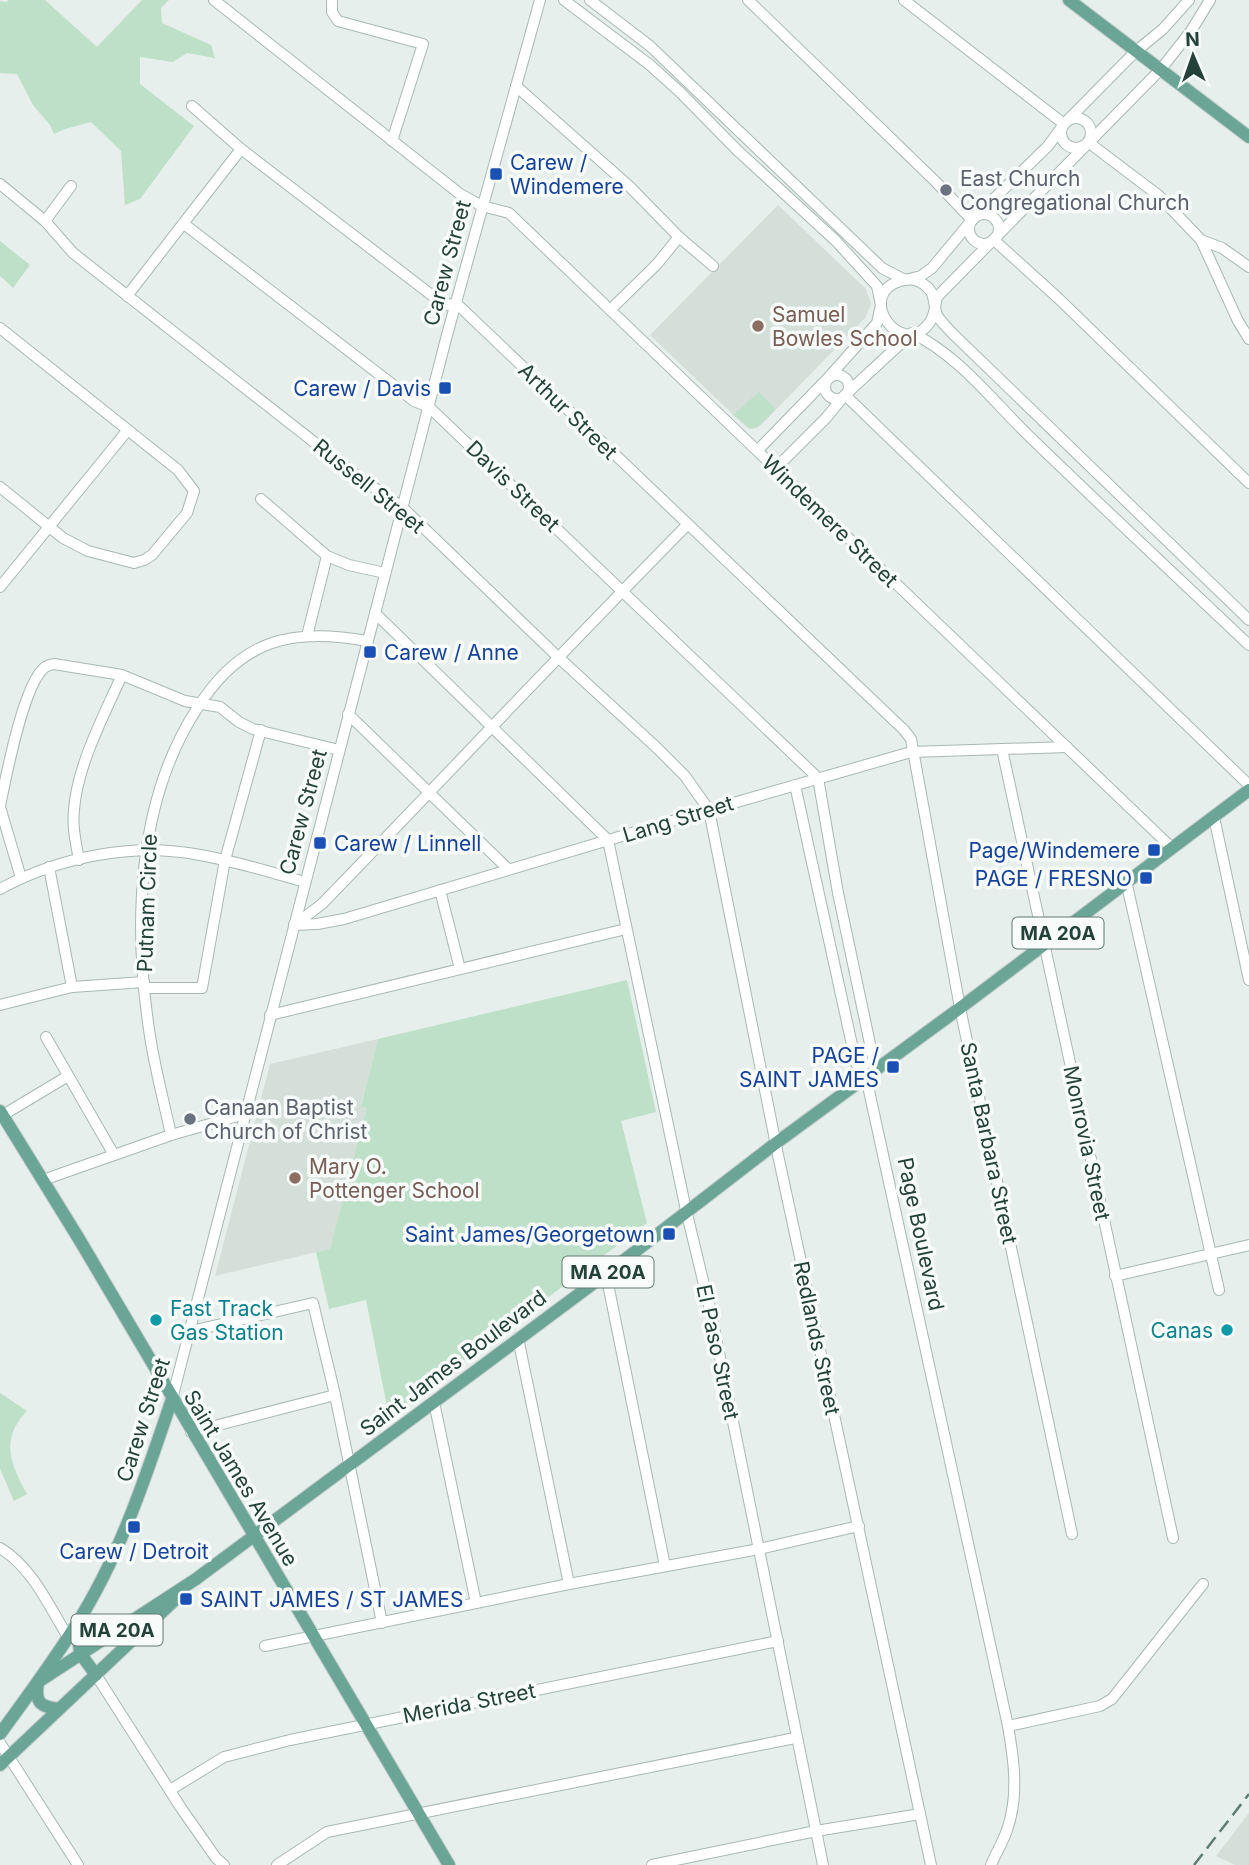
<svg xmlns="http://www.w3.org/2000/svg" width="1249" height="1865" font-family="Inter,sans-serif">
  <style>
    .built { fill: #d4dfda }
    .green { fill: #bfe0c8 }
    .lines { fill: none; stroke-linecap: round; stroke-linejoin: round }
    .minor-casing { stroke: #a8b8b2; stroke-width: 12 }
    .major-casing { stroke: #c2cac8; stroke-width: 14 }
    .minor { stroke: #fff; stroke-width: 10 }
    .major { stroke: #6aa596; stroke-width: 12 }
    .rail { stroke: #5f7d75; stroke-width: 2.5; stroke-dasharray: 14 7; stroke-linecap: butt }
    .transit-dot { fill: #1a4fb4; stroke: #f7fbf9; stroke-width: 2.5 }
    .worship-dot { fill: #6b7280; stroke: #f7fbf9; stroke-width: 2.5 }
    .education-dot { fill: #8d6e63; stroke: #f7fbf9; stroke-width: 2.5 }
    .culture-dot { fill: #0f9aa8; stroke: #f7fbf9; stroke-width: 2.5 }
    .labels { text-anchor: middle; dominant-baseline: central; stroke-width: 7; stroke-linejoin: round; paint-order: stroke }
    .shield { fill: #f7fbf9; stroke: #637a73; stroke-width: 2 }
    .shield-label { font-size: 19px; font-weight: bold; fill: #24423a }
    .transit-label { font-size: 21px; fill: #164399; stroke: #f7fbf9; text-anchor: end }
    .worship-label { font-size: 21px; fill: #5b616d; stroke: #f7fbf9; text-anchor: start }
    .street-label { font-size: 21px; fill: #24423a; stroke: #f7fbf9 }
    .education-label { font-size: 21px; fill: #785e54; stroke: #f7fbf9; text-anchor: start }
    .culture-label { font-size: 21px; fill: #0d838f; stroke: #f7fbf9; text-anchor: start }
  </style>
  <rect width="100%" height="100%" fill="#e6efeb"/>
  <!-- built -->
  <g class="built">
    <polygon points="778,205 866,289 871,303 866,317 760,426 751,429 745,426 650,335"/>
    <polygon points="378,1039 361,1105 368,1107 330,1249 215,1276 270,1064"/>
    <polygon points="1249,1813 1249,1865 1235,1865 1216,1856"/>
  </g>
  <!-- green -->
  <g class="green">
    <polygon points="9,0 45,0 97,47 142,0 169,0 161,8 162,23 211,45 215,58 187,53 173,62 140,57 140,84 194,126 140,199 125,205 121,151 91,122 65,129 54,134 50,125 33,105 17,74 0,73 0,1 6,2"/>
    <polygon points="0,241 30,265 13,288 0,276"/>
    <polygon points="759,392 776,409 758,427 751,429 733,415"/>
    <polygon points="627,980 656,1112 621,1121 647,1223 389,1417 366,1300 329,1309 316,1252 330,1249 367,1108 361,1106 378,1039"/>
    <path d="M0,1393L27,1411C0,1439 10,1463 27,1494L14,1501L0,1469Z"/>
  </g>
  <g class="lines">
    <defs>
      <g id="minor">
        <polyline points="214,0 460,194 482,206 509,213 1171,847"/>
        <polyline points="332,0 332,12 338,21 423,44 392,141"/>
        <polyline points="564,0 650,65 680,92 737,150 836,241 877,286 881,305 877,323 828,378 758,450"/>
        <polyline points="590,0 650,46 882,268 905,280 921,276 932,268 972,220 1048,146 1064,124 1135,52 1163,29 1189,0"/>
        <polyline points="748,0 936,182 972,220"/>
        <polyline points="904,0 1064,124"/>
        <path d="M1210,0L1191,31L1161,69L937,297C935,305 935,315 930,322C902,362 854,295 900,281C909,278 919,280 926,286C936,294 933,305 937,315C940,321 947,327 951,332L1249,620"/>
        <polyline points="516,86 629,186 679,237 713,266"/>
        <polyline points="192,106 241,149 438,300 448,305 456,303 904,730 911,739 960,1008 1072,1534"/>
        <circle cx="1076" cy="133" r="15"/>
        <polyline points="1088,142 1158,195 1201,240 1222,248 1249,267"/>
        <polyline points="0,184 45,221 73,253 356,475 402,507 558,657 656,747 685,776 709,810 778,1155 931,1865"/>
        <circle cx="984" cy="229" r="15"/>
        <polyline points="45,221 71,186"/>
        <polyline points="184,224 414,401 429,407 818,778 838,893 873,1058 866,1077"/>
        <polyline points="994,240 1058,298 1249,483"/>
        <polyline points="1201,240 1238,321 1249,339"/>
        <polyline points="127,296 241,149"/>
        <polyline points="610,310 657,264 679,237"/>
        <polyline points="0,328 178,470 194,491 187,513 152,555 144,560 134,563 88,551 63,538 0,487"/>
        <circle cx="837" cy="387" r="12"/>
        <polyline points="845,395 1249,785"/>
        <path d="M776,468L826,418L845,395L912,333C958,355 992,400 1028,435C1101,506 1175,575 1249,645"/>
        <polyline points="261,499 327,556 349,565 385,573"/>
        <polyline points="0,587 127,431"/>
        <polyline points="375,613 608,840 686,1210 712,1318 823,1865"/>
        <polyline points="307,636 327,556"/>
        <polyline points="348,714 508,869"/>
        <polyline points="1002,749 1173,1538"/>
        <path d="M795,785L856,1063L866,1077L1008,1726C1014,1760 1019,1796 1007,1830C1003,1842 996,1853 991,1865"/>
        <path d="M0,806C6,777 23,686 44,668C47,665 50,665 54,664L122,675L185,701L220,707L239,722L253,729L339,750"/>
        <polyline points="0,807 21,878"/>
        <polyline points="1214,817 1249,980"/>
        <path d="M79,860C76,843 72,827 74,810C77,766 104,715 122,675"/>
        <polyline points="49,867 72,987"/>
        <polyline points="1126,881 1219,1290"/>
        <path d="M0,889C59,857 133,842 200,855C235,861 270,872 305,882"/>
        <polyline points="440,890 460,969"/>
        <polyline points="294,925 317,924 344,919 709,810 911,752 1067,747"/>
        <path d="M294,925L322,904C444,778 564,650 687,525"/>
        <polyline points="145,988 202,988 225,860 261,730"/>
        <polyline points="0,1005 72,987 144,982"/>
        <polyline points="270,1015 626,929"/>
        <polyline points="46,1037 114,1155"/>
        <polyline points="3,1115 68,1076"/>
        <path d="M171,1135C164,1102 155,1069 150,1036C133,927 136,801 198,707C241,640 291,627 367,641"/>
        <polyline points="43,1180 171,1135 245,1114"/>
        <polyline points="606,1274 665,1566"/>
        <polyline points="1115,1276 1249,1245"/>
        <polyline points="191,1331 313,1303 335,1395 382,1623"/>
        <polyline points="518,1338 569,1584"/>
        <polyline points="172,1399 447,335 540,0"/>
        <polyline points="434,1402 476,1603"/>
        <polyline points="191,1432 335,1395"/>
        <path d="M0,1548C32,1567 49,1606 68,1637"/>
        <polyline points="265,1646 569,1584 759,1549 859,1526"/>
        <polyline points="96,1675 181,1808 216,1858 224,1865"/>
        <polyline points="1008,1726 1100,1706 1112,1699 1203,1584"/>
        <polyline points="0,1743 78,1865"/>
        <polyline points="170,1790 224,1757 290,1740 778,1641"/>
        <polyline points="277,1865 327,1832 795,1738"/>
        <polyline points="652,1865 816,1831 920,1814"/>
      </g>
      <g id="major">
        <polyline points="1069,0 1249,137"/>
        <polyline points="0,1111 79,1239 449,1865"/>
        <polyline points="77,1624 80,1653 96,1675"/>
        <polyline points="38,1682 196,1579 606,1274 776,1143 960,1008 1249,790"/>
        <path d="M38,1682C35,1703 39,1706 59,1709"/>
        <path d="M0,1734C26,1698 53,1662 76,1625C120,1556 146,1476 172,1399"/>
        <polyline points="0,1765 178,1597"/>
      </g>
    </defs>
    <!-- minor casing -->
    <use href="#minor" class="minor-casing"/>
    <!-- major casing -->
    <use href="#major" class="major-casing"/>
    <!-- minor -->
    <use href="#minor" class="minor"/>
    <!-- major -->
    <use href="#major" class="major"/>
    <!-- rail -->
    <polyline class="rail" points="1194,1865 1249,1794"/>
  </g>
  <!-- markers -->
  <g class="transit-dot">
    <rect x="489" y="167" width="14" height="14" rx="3.5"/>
    <rect x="438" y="381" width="14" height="14" rx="3.5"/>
    <rect x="363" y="645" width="14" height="14" rx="3.5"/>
    <rect x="313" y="836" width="14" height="14" rx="3.5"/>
    <rect x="1147" y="843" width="14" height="14" rx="3.5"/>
    <rect x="1139" y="871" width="14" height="14" rx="3.5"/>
    <rect x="886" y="1060" width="14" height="14" rx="3.5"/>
    <rect x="662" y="1227" width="14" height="14" rx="3.5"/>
    <rect x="127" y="1520" width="14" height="14" rx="3.5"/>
    <rect x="179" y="1592" width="14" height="14" rx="3.5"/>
  </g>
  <g class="worship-dot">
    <circle cx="946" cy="190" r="7"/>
    <circle cx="190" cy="1119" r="7"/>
  </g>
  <g class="education-dot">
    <circle cx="758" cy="326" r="7"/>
    <circle cx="295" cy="1178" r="7"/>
  </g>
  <g class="culture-dot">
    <circle cx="156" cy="1320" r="7"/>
    <circle cx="1227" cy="1330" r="7"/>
  </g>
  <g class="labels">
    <!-- shield labels -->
    <g class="shield">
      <rect x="1012.5" y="917.5" width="91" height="31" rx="5"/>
      <rect x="562.5" y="1256.5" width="91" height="31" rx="5"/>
      <rect x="71.5" y="1614.5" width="91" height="31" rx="5"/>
    </g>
    <g class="shield-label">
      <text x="1058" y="933">MA 20A</text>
      <text x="608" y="1272">MA 20A</text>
      <text x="117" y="1630">MA 20A</text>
    </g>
    <!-- transit labels -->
    <g class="transit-label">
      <text x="510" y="162" text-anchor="start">Carew /<tspan x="510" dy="24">Windemere</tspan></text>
      <text x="431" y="388">Carew / Davis</text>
      <text x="384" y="652" text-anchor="start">Carew / Anne</text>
      <text x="334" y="843" text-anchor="start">Carew / Linnell</text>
      <text x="1140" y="850">Page/Windemere</text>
      <text x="1132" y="878">PAGE / FRESNO</text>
      <text x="879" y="1055">PAGE /<tspan x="879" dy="24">SAINT JAMES</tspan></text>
      <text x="655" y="1234">Saint James/Georgetown</text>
      <text x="134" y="1551" text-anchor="middle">Carew / Detroit</text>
      <text x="200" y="1599" text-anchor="start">SAINT JAMES / ST JAMES</text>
    </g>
    <!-- worship labels -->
    <g class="worship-label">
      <text x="960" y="178">East Church<tspan x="960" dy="24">Congregational Church</tspan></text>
      <text x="204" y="1107">Canaan Baptist<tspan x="204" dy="24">Church of Christ</tspan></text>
    </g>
    <!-- street labels -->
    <g class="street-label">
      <text transform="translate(447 263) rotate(-75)">Carew Street</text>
      <text transform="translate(568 411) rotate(44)">Arthur Street</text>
      <text transform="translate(369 486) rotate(39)">Russell Street</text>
      <text transform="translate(513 486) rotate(44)">Davis Street</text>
      <text transform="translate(830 521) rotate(44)">Windemere Street</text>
      <text transform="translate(303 812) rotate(-75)">Carew Street</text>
      <text transform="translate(678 819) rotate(-17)">Lang Street</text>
      <text transform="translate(147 903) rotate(-88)">Putnam Circle</text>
      <text transform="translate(989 1143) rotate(78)">Santa Barbara Street</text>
      <text transform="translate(1087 1143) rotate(78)">Monrovia Street</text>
      <text transform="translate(921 1234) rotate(78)">Page Boulevard</text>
      <text transform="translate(817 1338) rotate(78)">Redlands Street</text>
      <text transform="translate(718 1352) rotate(78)">El Paso Street</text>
      <text transform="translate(453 1363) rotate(-37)">Saint James Boulevard</text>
      <text transform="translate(143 1420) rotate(-72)">Carew Street</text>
      <text transform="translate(241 1478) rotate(59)">Saint James Avenue</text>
      <text transform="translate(469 1703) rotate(-11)">Merida Street</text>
    </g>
    <!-- education labels -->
    <g class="education-label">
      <text x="772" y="314">Samuel<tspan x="772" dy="24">Bowles School</tspan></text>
      <text x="309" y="1166">Mary O.<tspan x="309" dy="24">Pottenger School</tspan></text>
    </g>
    <!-- culture labels -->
    <g class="culture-label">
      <text x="170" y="1308">Fast Track<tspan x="170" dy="24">Gas Station</tspan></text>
      <text x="1213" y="1330" text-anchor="end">Canas</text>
    </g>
  </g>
  <!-- north arrow -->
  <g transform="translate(1193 56) rotate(358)" stroke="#f7fbf9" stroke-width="5" paint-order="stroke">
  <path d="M0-5L12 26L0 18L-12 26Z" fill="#24423a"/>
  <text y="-10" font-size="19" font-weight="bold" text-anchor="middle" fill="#24423a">N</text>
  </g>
</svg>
